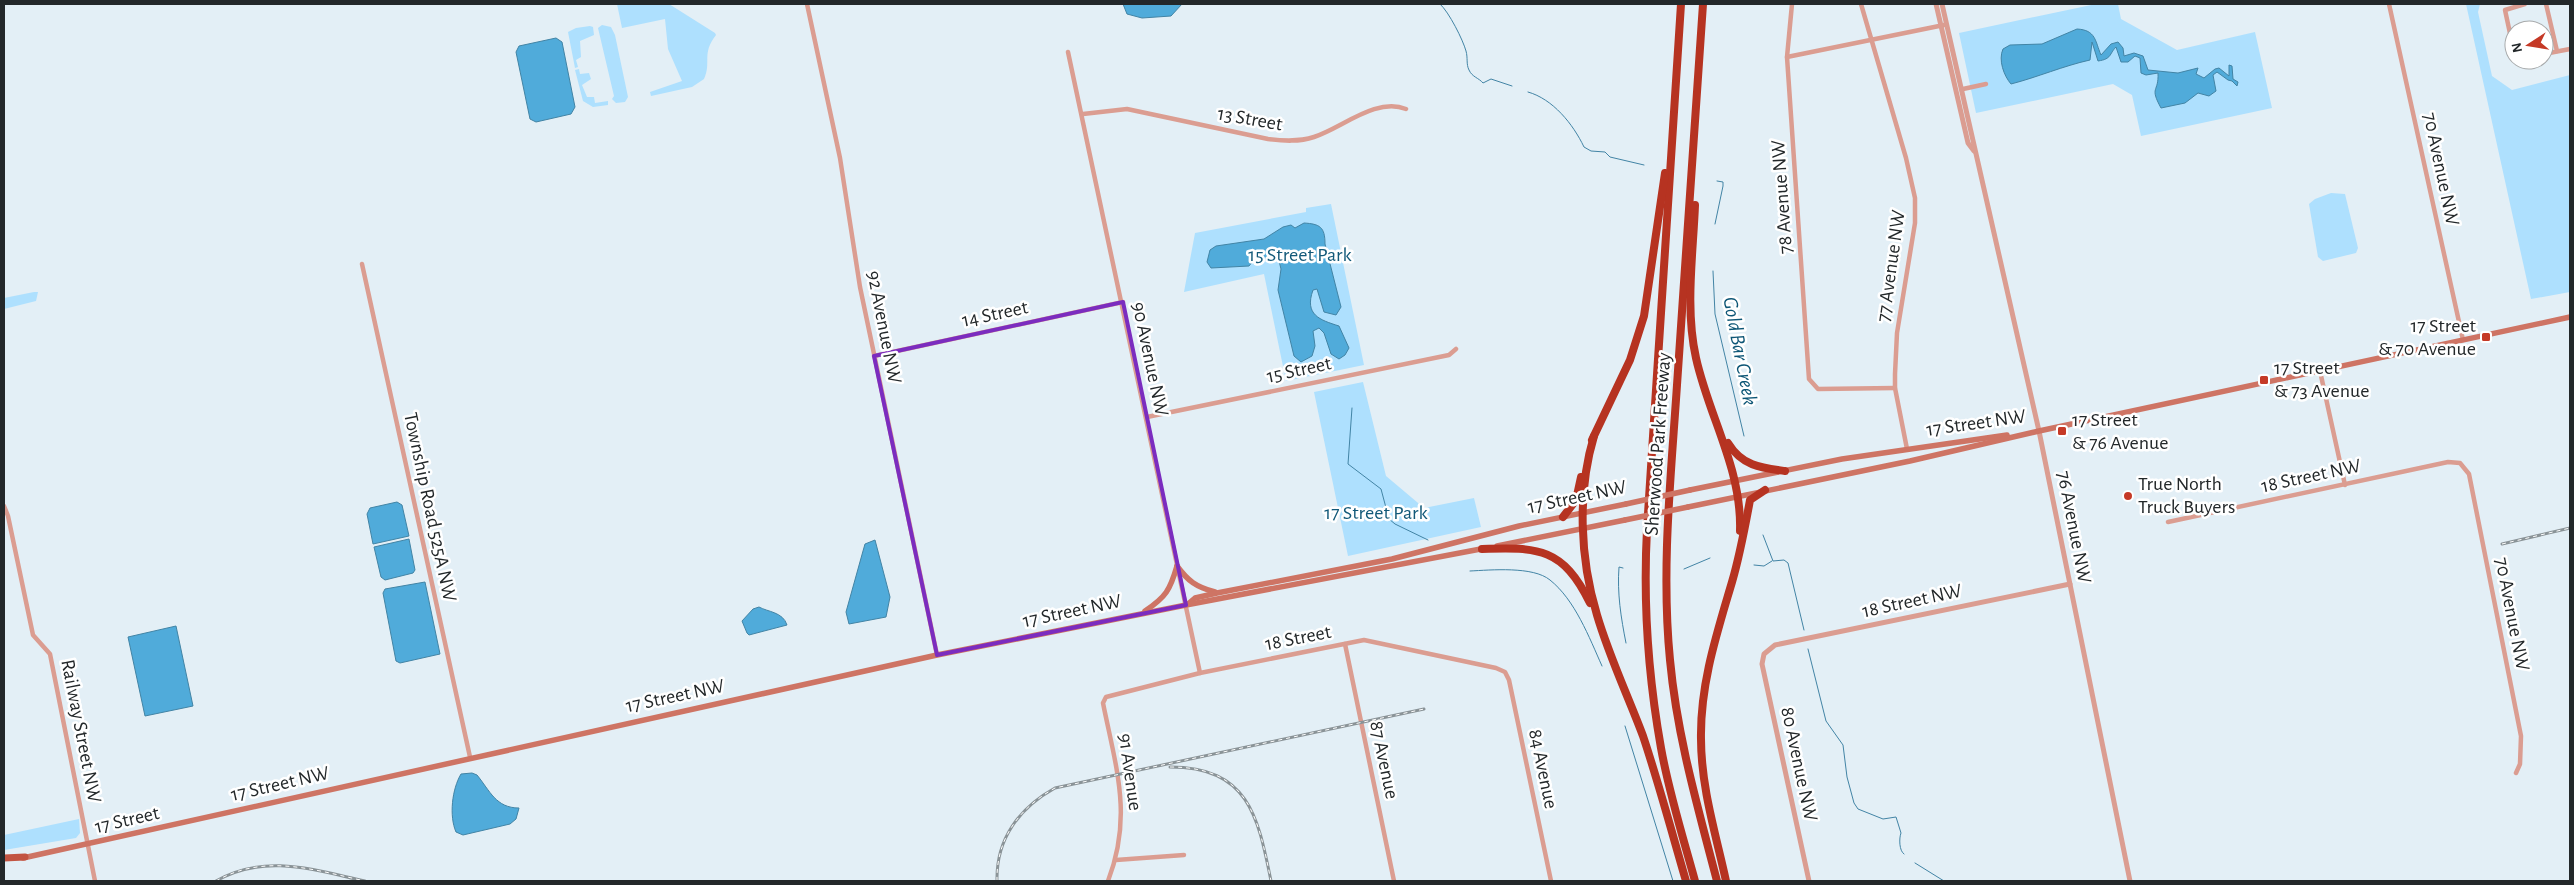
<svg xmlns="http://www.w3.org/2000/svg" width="2574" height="885" font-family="'Alegreya Sans',sans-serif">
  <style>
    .green { fill: #aee0fe }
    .water { fill: #50abda; stroke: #4284a5 }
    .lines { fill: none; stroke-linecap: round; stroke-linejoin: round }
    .stream { stroke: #4284a5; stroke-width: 1 }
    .minor { stroke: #db9d91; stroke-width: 4.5 }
    .tertiary { stroke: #db9d91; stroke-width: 5 }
    .secondary { stroke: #ce7464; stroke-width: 5.5 }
    .primary { stroke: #c25442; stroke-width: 7 }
    .motorway { stroke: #b63321; stroke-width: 8 }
    .rail-casing { stroke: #8a9397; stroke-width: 3 }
    .rail { stroke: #fff; stroke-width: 1; stroke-dasharray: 4; stroke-linecap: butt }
    .secondary-bridge { stroke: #ce7464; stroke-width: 5.5 }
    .marked { fill: none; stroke: #7b2cbf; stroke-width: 4; stroke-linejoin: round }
    .poi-dot { fill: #c53926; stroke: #fff; stroke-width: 2 }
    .labels { text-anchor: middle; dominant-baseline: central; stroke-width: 5; stroke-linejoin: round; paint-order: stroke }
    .street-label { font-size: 20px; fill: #23282a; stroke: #fff }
    .park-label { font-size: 20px; fill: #125979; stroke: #fff }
    .poi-label { font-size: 20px; fill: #23282a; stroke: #fff; text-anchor: start }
    .water-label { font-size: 21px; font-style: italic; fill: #0c5575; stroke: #fff }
  </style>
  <rect width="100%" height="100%" fill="#e3eff6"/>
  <!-- green -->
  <g class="green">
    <path d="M617,4H669L715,33L716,35C701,54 712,62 704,79L692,87L651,96L650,92L682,81L668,49L665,19L622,28Z"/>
    <polygon points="2096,4 2118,4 2121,19 2177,50 2255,32 2272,108 2141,136 2132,95 2113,84 1976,113 1959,33"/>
    <polygon points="2466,4 2480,4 2478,12 2492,76 2512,90 2570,75 2570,292 2531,299"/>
    <polygon points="602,25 611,27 615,35 628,97 625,102 616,103 612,99 614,96 598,28"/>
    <polygon points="590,26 593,27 594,35 580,41 581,57 576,60 578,67 575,68 568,32 576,28"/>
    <polygon points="579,69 580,74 589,73 591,79 582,85 587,97 594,97 595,103 608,101 608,105 593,107 583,101 575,70"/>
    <polygon points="2331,193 2345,194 2358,248 2356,253 2323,261 2318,257 2309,204 2315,199"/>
    <polygon points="1331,204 1364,365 1286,381 1264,274 1184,292 1195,233 1306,212 1306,208"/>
    <polygon points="34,292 38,292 36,301 4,309 4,298"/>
    <polygon points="1363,382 1386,476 1424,508 1474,498 1481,527 1348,556 1314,392"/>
    <polygon points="79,819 80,833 76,838 4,850 4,835"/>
  </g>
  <!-- water -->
  <g class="water">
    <polygon points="1123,4 1182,4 1171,16 1142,18 1127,14"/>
    <path d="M2077,29C2096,30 2095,41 2101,55L2111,44L2118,42L2123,48L2124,56L2134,53L2143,56L2148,70L2178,73L2198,68L2196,74L2204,78L2215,69L2219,68L2229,76V65L2232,66L2233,79L2238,82L2237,86L2232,81L2228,80L2217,72L2213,75L2216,91L2209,96L2198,93L2185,103L2161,108C2149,86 2159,93 2158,73L2146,75L2141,73L2140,58L2135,56L2128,62H2121L2116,47C2109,54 2112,59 2098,61L2092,42L2090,60C2063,66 2038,77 2011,84C2004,76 1998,60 2003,49L2010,45L2042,44Z"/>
    <polygon points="556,38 562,42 575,107 571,114 536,122 530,119 516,52 519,46"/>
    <path d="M1304,223C1320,224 1325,227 1325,244L1341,307L1336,315L1324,312L1317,289L1313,290C1304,315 1320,320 1339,326L1349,348L1345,355L1339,359L1331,354L1324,333L1319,328L1313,331L1315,346L1312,356L1301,362L1294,356L1278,290L1281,269L1279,261L1274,259L1253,261L1249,266L1211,268L1207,262L1210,250L1216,246L1264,239L1283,227L1291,225L1295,228Z"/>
    <polygon points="397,502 402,505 409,536 373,544 367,514 370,508"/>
    <polygon points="409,539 415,570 413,573 385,580 381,577 374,547"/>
    <polygon points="875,540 890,597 886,617 849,624 846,612 863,551 865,544"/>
    <polygon points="425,582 440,654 400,663 396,661 383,593 385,589"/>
    <path d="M759,607C768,612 783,612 787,625L749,635L747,633L742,621L753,609Z"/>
    <polygon points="176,626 193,706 145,716 128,637"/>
    <path d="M472,773L477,775C490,791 496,808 519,808L516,819L510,824L463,835L456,832C449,816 452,789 461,774Z"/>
  </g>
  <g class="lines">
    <!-- stream -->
    <g class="stream">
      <path d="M1440,4C1449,12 1463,40 1466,51C1468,58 1466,64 1469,70C1472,77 1479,78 1483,83L1491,79L1512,86"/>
      <path d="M1528,92C1553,99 1573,124 1584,147L1591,151L1605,152L1610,157L1644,165"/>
      <polyline points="1715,224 1723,186 1723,182 1717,181"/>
      <polyline points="1713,271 1715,314 1744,436"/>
      <polyline points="1352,408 1348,464 1381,489 1389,519 1395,524 1428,540"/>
      <polyline points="1763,535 1773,561 1784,560 1788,563 1804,630"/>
      <polyline points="1754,565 1764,566 1772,561"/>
      <path d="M1623,568L1619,567C1617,593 1621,618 1626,643"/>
      <polyline points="1684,569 1710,558"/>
      <path d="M1470,571C1491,570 1533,566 1550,580C1575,600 1589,637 1602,666"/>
      <path d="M1808,649L1826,721L1843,745L1847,777L1854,803L1858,809L1883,819L1896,817L1901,833C1899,838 1899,851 1904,854"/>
      <polyline points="1625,726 1673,881"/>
      <polyline points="1915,863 1944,881"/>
    </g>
    <!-- minor -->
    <g class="minor">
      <polyline points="807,4 840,158 860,287 937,655"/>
      <polyline points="1792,4 1787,57 1809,379 1818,389 1895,388"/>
      <polyline points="1861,4 1906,158 1915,198 1915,223 1897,333 1895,374 1895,388 1907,449"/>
      <polyline points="2389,4 2463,340"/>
      <polyline points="2546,4 2557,51"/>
      <polyline points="1068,52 1200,673"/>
      <polyline points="2514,52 2505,10 2525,4"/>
      <polyline points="2544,54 2570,49"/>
      <polyline points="1787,57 1944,25"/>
      <polyline points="1963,89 1986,84"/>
      <path d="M1083,114L1127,109L1268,139C1284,141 1299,142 1314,137C1342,128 1376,97 1406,109"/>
      <polyline points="362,264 470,757"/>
      <polyline points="874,356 1123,302"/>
      <polyline points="2320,371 2345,485"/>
      <polyline points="1147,417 1449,355 1456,349"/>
      <polyline points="4,506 8,516 33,635 50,654 95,881"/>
      <polyline points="2168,522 2448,462 2460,463 2469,474 2521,736 2520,764 2516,773"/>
      <polyline points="1345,644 1394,881"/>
      <polyline points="1116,860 1184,855"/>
      <path d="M1108,881C1133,816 1116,768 1103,703L1106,697L1200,673L1364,640L1496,668L1505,672L1509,680L1551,881"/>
    </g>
    <!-- tertiary -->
    <g class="tertiary">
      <polyline points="1936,4 1968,143 1974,151"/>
      <polyline points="1942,4 2039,431 2130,881"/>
      <polyline points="1809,881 1762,664 1764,654 1775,645 2070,584"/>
    </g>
    <!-- secondary -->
    <g class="secondary">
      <polyline points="1690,490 1842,459 2007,435"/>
      <polyline points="1688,507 1910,461 2039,431 2570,317"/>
      <polyline points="1497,546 1625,520"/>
      <path d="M1177,566C1188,581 1196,587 1215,592"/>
      <polyline points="1188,604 1195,598 1217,593 1392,559 1519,526 1626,504"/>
      <path d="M1145,611C1166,597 1170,590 1177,566"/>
      <polyline points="23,858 937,655 1186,605 1486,548"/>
    </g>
    <!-- primary -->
    <polyline class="primary" points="4,858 25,857"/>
    <!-- motorway -->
    <g class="motorway">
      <path d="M1681,4L1647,529C1643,603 1648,675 1661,748C1669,793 1683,837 1695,881"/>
      <path d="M1703,4C1694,131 1686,258 1677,385C1671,476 1661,569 1670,660C1677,736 1698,808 1717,881"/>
      <path d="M1695,205C1693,255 1685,309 1696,358C1709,417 1742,469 1740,531"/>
      <path d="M1594,436C1577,493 1580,559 1597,615C1609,656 1628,696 1643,736C1659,784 1672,833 1686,881"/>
      <polyline points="1592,440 1630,360 1644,316 1665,173"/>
      <path d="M1728,443C1742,466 1761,468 1785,471"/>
      <polyline points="1563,517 1576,500 1581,477"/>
      <path d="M1482,549C1539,547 1563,548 1590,603"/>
      <path d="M1726,881C1716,835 1701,787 1701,739C1700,684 1717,633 1732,582C1740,555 1745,527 1750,500L1765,490"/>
    </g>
    <defs>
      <g id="rail">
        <polyline points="2502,544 2570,528"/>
        <path d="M1170,767C1249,767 1258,817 1271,881"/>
        <path d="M216,881C265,853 314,870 365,881"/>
        <path d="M997,881C996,839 1019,808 1055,788L1424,709"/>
      </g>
    </defs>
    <!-- rail casing -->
    <use href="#rail" class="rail-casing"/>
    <!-- rail -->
    <use href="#rail" class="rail"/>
    <!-- secondary-bridge -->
    <g class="secondary-bridge">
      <polyline points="1626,504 1690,490"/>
      <polyline points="1625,520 1688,507"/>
    </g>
  </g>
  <!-- marked area -->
  <path class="marked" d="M1123,302L1186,605L937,655L874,356Z"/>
  <!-- markers -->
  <g class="poi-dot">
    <rect x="2481" y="332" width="10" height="10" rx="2.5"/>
    <rect x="2259" y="375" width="10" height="10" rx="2.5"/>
    <rect x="2057" y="426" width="10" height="10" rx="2.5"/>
    <circle cx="2128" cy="496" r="5"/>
  </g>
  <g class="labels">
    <!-- street labels -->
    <g class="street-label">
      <text transform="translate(1250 119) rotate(10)">13 Street</text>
      <text transform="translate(2441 169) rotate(78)">70 Avenue NW</text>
      <text transform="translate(1782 197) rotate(-94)">78 Avenue NW</text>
      <text transform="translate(1891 266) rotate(-82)">77 Avenue NW</text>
      <text transform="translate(995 314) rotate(-12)">14 Street</text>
      <text transform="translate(884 327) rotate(79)">92 Avenue NW</text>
      <text transform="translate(1150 359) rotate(78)">90 Avenue NW</text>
      <text transform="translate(1299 370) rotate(-12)">15 Street</text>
      <text transform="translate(1976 423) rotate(-8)">17 Street NW</text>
      <text transform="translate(1658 444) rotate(-86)">Sherwood Park Freeway</text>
      <text transform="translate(2311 476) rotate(-12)">18 Street NW</text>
      <text transform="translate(1577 497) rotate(-12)">17 Street NW</text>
      <text transform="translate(430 507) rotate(78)">Township Road 525A NW</text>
      <text transform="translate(2074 527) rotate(79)">76 Avenue NW</text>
      <text transform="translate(1912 601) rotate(-12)">18 Street NW</text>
      <text transform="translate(1072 611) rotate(-12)">17 Street NW</text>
      <text transform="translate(2512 614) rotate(79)">70 Avenue NW</text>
      <text transform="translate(1298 638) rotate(-11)">18 Street</text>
      <text transform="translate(675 696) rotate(-12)">17 Street NW</text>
      <text transform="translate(81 731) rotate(79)">Railway Street NW</text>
      <text transform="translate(1384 760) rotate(78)">87 Avenue</text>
      <text transform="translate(1799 764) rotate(78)">80 Avenue NW</text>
      <text transform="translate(1543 769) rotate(78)">84 Avenue</text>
      <text transform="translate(1130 772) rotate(82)">91 Avenue</text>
      <text transform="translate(280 784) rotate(-13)">17 Street NW</text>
      <text transform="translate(127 820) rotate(-13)">17 Street</text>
    </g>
    <!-- park labels -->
    <g class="park-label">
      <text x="1300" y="255">15 Street Park</text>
      <text x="1376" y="513">17 Street Park</text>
    </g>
    <!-- poi labels -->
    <g class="poi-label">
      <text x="2476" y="326" text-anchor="end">17 Street<tspan x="2476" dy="23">&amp; 70 Avenue</tspan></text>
      <text x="2274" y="368">17 Street<tspan x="2274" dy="23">&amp; 73 Avenue</tspan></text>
      <text x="2072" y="420">17 Street<tspan x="2072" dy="23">&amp; 76 Avenue</tspan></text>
      <text x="2138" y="484">True North<tspan x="2138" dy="23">Truck Buyers</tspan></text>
    </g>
    <!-- water labels -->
    <g class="water-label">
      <text transform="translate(1740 351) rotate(79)">Gold Bar Creek</text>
    </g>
  </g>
  <!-- border -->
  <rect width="2574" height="885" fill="none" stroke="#23282a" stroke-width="10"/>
  <!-- north arrow -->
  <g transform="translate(2529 45) rotate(258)"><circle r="24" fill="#ffffff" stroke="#a7a9aa"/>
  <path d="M0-4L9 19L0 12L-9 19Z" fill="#c53926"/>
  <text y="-8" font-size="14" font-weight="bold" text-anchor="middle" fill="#23282a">N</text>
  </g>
</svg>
